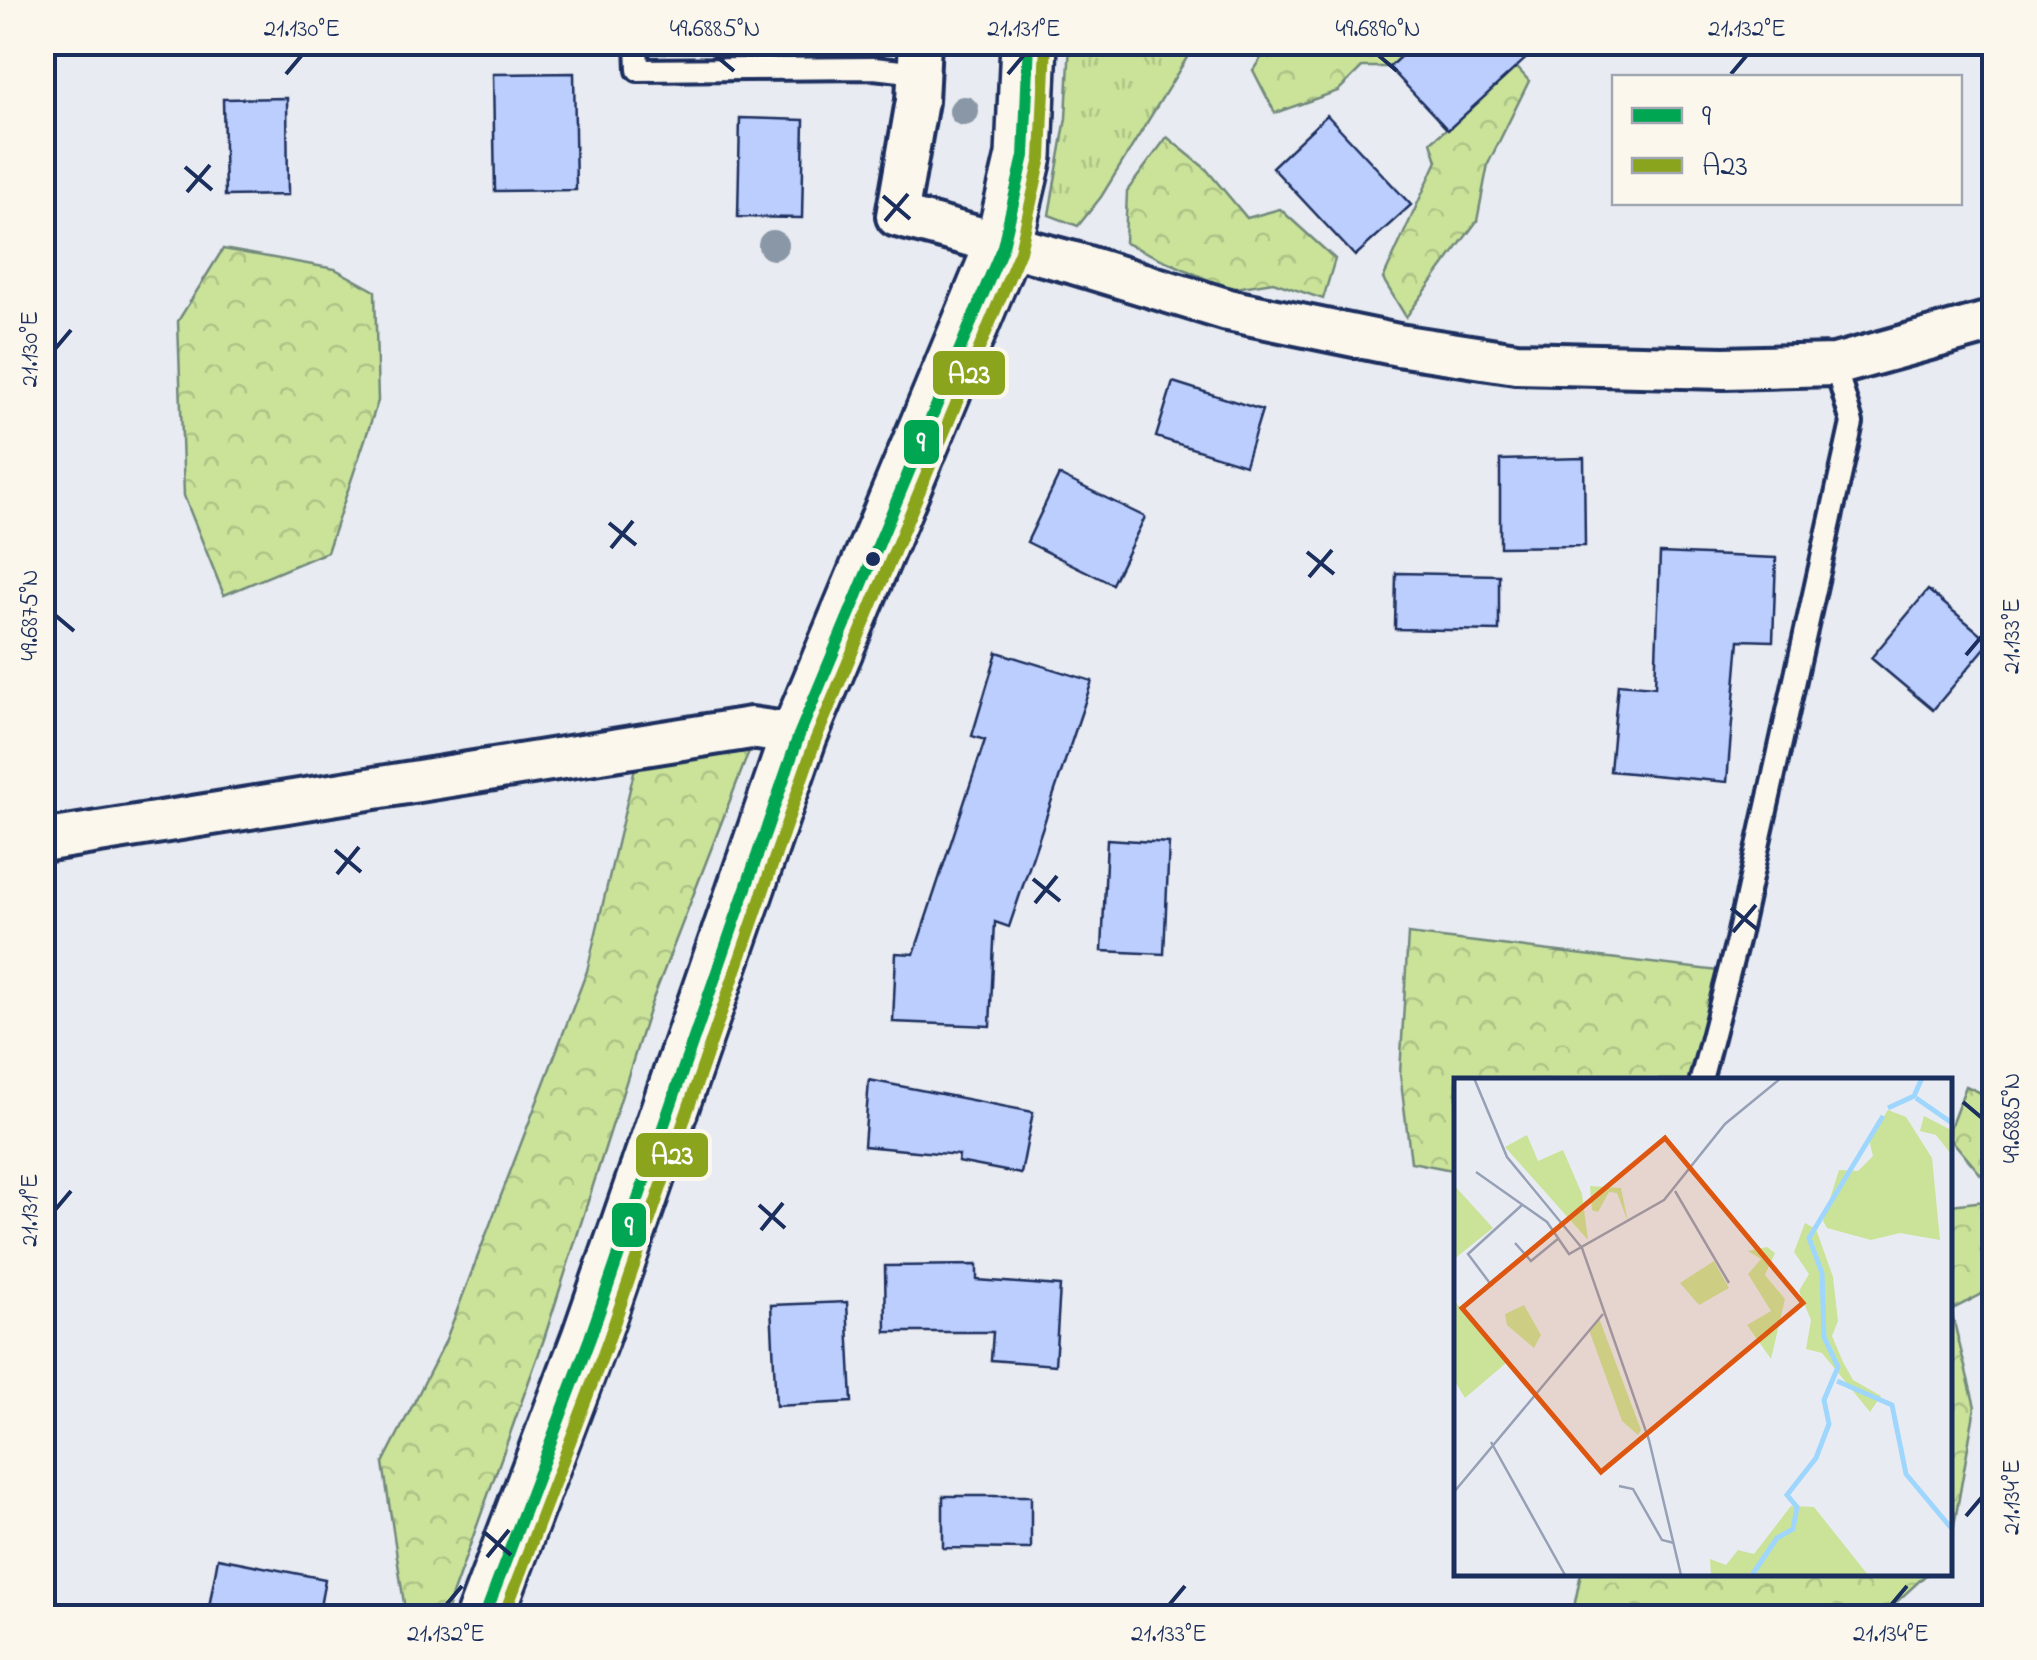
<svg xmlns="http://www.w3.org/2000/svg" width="2037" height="1660" font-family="'Indie Flower',sans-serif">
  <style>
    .grass { fill: url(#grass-tufts); stroke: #72897c; stroke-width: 2.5 }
    .forest { fill: url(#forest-crowns); stroke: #72897c; stroke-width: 2.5 }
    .building { fill: #bbcefe; stroke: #1b2f5e; stroke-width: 2.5 }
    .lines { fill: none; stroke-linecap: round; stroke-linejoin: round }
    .lane-casing { stroke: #1b2f5e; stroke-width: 28 }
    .street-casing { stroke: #1b2f5e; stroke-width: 48 }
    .secondary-casing { stroke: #1b2f5e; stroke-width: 62 }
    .lane { stroke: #fbf7ec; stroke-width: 20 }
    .street { stroke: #fbf7ec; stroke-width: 40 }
    .secondary { stroke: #fbf7ec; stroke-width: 55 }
    .bus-1-casing { stroke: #fbf7ec; stroke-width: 20 }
    .bus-2-casing { stroke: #fbf7ec; stroke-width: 20 }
    .bus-1 { stroke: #00a651; stroke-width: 12 }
    .bus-2 { stroke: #8aa41e; stroke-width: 12 }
    .tree { fill: #8a97a7 }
    .ticks { fill: none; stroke: #1b2f5e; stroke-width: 4 }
    .bus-dot { fill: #1b2f5e; stroke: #fbf7ec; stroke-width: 4 }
    .inset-river { fill: none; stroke: #9fd6fe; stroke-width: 5 }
    .inset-road { fill: none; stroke: #96a0b6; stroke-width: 2.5 }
    .view { fill: #de5710; fill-opacity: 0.15; stroke: #de5710; stroke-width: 5 }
    .inset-edge { fill: none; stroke: #1b2f5e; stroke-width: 5 }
    .line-badge { stroke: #fbf7ec; stroke-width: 4 }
    .badge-label { font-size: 28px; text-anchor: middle; font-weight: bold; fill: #fff }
    .neatline { fill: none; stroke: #1b2f5e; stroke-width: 4 }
    .ticks-label { font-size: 25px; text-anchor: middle; fill: #1b2f5e }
  </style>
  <defs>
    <pattern id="grass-tufts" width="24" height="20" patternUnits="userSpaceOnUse" patternTransform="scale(2.5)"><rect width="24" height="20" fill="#cae399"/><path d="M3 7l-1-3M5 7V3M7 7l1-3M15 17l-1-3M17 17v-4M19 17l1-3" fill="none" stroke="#adc386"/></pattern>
    <pattern id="forest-crowns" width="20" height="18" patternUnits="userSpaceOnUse" patternTransform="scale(2.5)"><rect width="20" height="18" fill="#cae399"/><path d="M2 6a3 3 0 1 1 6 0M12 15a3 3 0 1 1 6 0" fill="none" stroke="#adc386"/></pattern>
  </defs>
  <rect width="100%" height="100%" fill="#e8ebf1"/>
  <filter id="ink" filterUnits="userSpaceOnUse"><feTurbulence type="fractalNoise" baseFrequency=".01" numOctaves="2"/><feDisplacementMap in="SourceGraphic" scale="20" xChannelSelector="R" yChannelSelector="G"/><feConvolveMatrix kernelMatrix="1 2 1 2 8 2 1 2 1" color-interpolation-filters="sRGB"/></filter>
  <g filter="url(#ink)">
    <!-- grass -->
    <polygon class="grass" points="1070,43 1196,43 1101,197 1078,226 1049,215 1066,118"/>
    <!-- forest -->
    <g class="forest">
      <polygon points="1494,42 1529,81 1488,164 1477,221 1406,317 1383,279 1437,161 1431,142 1485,96 1389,67 1362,67 1338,91 1275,113 1253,70 1271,43"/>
      <polygon points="1167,137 1206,169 1247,218 1280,209 1335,259 1323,299 1273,282 1229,289 1125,243 1127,191"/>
      <polygon points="223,249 335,269 375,291 378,401 327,552 224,595 184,496 178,321"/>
      <polygon points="753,741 651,1004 544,1339 446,1612 428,1617 406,1617 383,1463 445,1342 587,971 637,759"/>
      <polygon points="1408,934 1719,971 1692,1080 1457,1080 1457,1171 1411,1162 1400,1074"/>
      <polygon points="1966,1086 1994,1099 1994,1184 1983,1177 1950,1138 1950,1128"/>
      <polygon points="1994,1200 1994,1288 1951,1310 1975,1407 1950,1549 1950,1205"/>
      <polygon points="1581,1573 1581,1572 1928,1573 1880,1617 1572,1617"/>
    </g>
    <!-- building -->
    <g class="building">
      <polygon points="1416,42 1544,42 1448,130 1389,67"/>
      <polygon points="574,73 576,190 495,191 493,74"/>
      <polygon points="287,98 288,195 225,196 223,99"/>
      <polygon points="1327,115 1411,205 1355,256 1272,167"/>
      <polygon points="740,118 804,120 802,218 738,217"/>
      <polygon points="1173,382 1262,410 1245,465 1156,437"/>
      <polygon points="1584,458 1585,546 1500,547 1500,460"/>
      <polygon points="1059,475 1145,517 1112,584 1027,542"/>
      <polygon points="1660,553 1776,558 1773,641 1739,640 1727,782 1610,771 1618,684 1655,687"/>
      <polygon points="1396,573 1499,575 1499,631 1395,629"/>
      <polygon points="1928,590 1990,642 1933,710 1871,658"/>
      <polygon points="997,652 1092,681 1009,927 995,922 990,1026 893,1022 896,953 914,954 985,740 972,736"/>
      <polygon points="1107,839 1169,843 1164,954 1102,951"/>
      <polygon points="869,1080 1033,1112 1021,1174 958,1162 959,1155 864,1146"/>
      <polygon points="977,1265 977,1280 1060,1286 1055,1365 991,1360 993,1332 886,1332 885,1266"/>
      <polygon points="847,1302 852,1402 776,1406 771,1305"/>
      <polygon points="943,1496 1031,1496 1031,1549 943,1548"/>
      <polygon points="218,1558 325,1579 318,1618 207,1618"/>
    </g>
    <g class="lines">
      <defs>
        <g id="lane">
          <polyline points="637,42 638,70 874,68 918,73"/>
          <polyline points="1701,1080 1737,941 1852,423 1835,365"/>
        </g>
        <g id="street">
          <polyline points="920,42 917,101 897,216 1074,263 1228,310 1398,345 1516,363 1724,368 1835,365 1994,321"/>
          <polyline points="42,841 751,728 799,735"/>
        </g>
        <polyline id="secondary" points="484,1618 590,1338 799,735 1003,246 1024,156 1029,42"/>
      </defs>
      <!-- lane casing -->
      <use href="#lane" class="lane-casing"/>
      <!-- street casing -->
      <use href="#street" class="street-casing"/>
      <!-- secondary casing -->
      <use href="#secondary" class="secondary-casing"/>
      <!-- lane -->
      <use href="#lane" class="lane"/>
      <!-- street -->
      <use href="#street" class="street"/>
      <!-- secondary -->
      <use href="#secondary" class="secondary"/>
      <defs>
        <polyline id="bus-1" points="484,1618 590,1338 799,735 1003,246 1024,156 1029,42"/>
        <polyline id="bus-2" points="503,1618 607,1344 815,741 1020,251 1041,158 1046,43"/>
      </defs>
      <!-- bus-1 casing -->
      <use href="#bus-1" class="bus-1-casing"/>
      <!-- bus-2 casing -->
      <use href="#bus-2" class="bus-2-casing"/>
      <!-- bus-1 -->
      <use href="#bus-1" class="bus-1"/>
      <!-- bus-2 -->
      <use href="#bus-2" class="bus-2"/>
    </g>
    <!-- trees -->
    <g class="tree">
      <circle cx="964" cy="111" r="15"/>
      <circle cx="773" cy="245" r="15"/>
    </g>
  </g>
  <!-- ticks -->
  <path class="ticks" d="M715,55L734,71M1378,55L1397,71M286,74L302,55M1008,74L1024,55M1731,74L1747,55M185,167L212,190M187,192L210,165M883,196L910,219M885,221L908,194M55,349L71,330M609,523L636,545M611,548L633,521M1307,552L1334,574M1309,577L1332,550M55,615L74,631M1966,655L1982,636M335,850L361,872M337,874L359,847M1033,879L1060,901M1035,903L1057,876M1731,908L1758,930M1733,932L1756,905M1963,1102L1982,1118M759,1205L785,1228M55,1210L71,1191M761,1230L783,1203M1966,1516L1982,1497M484,1532L511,1555M487,1557L509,1530M446,1605L462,1586M1169,1605L1185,1586M1891,1605L1907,1586"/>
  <!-- markers -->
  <circle class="bus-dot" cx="873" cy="559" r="9"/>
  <!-- overview -->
  <g transform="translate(1454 1078)">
    <rect width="498" height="498" fill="#e8ebf1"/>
    <path d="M73,57L84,83L109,72L128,116L134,162L51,69ZM0,107L39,150L0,181ZM0,222L52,285L11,320L0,302Z" fill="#cae399"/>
    <path d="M434,32L452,39L478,80L486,162L446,155L417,162L373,150L369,143L385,92L404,93L419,78L415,62ZM470,38L497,52V76L482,57L466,53ZM136,108L167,110L174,144L163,115L155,114L144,134L138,132ZM351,145L362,151L379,199L384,243L378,258L389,284L399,302L427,318L416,334L368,275L352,271L357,242L345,213L355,196L340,174ZM313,169L321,175L311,197L331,221L317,281L293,247L317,233L294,196L307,181L294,173ZM260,183L275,210L245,227L226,205ZM70,227L87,257L80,270L53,247L51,236ZM145,240L187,352L184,357L168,343L135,252ZM337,428L360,429L414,497H257L256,481L272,487L284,472L300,476Z" fill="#cae399"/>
    <path class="inset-river" d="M462,20L498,45M434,30L460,18L468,0M383,303L438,327L452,396L498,451M298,497L323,460L339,451L343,429L333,417L362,380L375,346L370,322L384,289L370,259L368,195L355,160L429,38"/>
    <path class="inset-road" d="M20,0L53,79L128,170L195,362L227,497M22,94L93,144L115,176L210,122L271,46L327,0M221,113L275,205M61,165L77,183L105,160M38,208L14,176L68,127M37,364L111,497M165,408L179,411L208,462L220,465M0,414L149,236"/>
    <path class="view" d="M211,60L349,225L147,394L8,230Z"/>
    <rect width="498" height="498" class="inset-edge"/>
  </g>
  <g class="line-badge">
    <rect x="931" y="349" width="76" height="48" rx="10" fill="#8aa41e"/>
    <rect x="902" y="418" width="39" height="48" rx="10" fill="#00a651"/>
    <rect x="634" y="1131" width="76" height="48" rx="10" fill="#8aa41e"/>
    <rect x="610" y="1201" width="38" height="48" rx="10" fill="#00a651"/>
  </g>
  <g class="badge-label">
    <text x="969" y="383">A23</text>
    <text x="921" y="451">9</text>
    <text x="672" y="1164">A23</text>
    <text x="629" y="1235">9</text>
  </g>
  <!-- margin -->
  <rect width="2037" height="1660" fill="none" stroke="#fbf7ec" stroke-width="110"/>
  <!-- legend -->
  <rect x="1612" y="75" width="350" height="130" fill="#fbf7ec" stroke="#a1a7b3" stroke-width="2.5"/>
  <rect x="1632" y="108" width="50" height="15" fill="#00a651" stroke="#a1a7b3" stroke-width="2.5"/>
  <text x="1702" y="125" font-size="30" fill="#1b2f5e">9</text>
  <rect x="1632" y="158" width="50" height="15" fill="#8aa41e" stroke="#a1a7b3" stroke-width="2.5"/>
  <text x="1702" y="175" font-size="30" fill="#1b2f5e">A23</text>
  <rect x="55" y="55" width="1927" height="1550" class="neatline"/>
  <g class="ticks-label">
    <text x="302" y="36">21.130°E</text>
    <text x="715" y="36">49.6885°N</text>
    <text x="1024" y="36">21.131°E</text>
    <text x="1378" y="36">49.6890°N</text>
    <text x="1747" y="36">21.132°E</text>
    <text transform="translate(28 349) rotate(-90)" y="9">21.130°E</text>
    <text transform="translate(28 615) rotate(-90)" y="9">49.6875°N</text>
    <text transform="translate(2010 636) rotate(-90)" y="9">21.133°E</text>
    <text transform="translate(2010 1118) rotate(-90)" y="9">49.6885°N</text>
    <text transform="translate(28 1210) rotate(-90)" y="9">21.131°E</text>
    <text transform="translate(2010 1497) rotate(-90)" y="9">21.134°E</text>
    <text x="446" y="1641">21.132°E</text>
    <text x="1169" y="1641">21.133°E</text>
    <text x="1891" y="1641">21.134°E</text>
  </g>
</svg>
